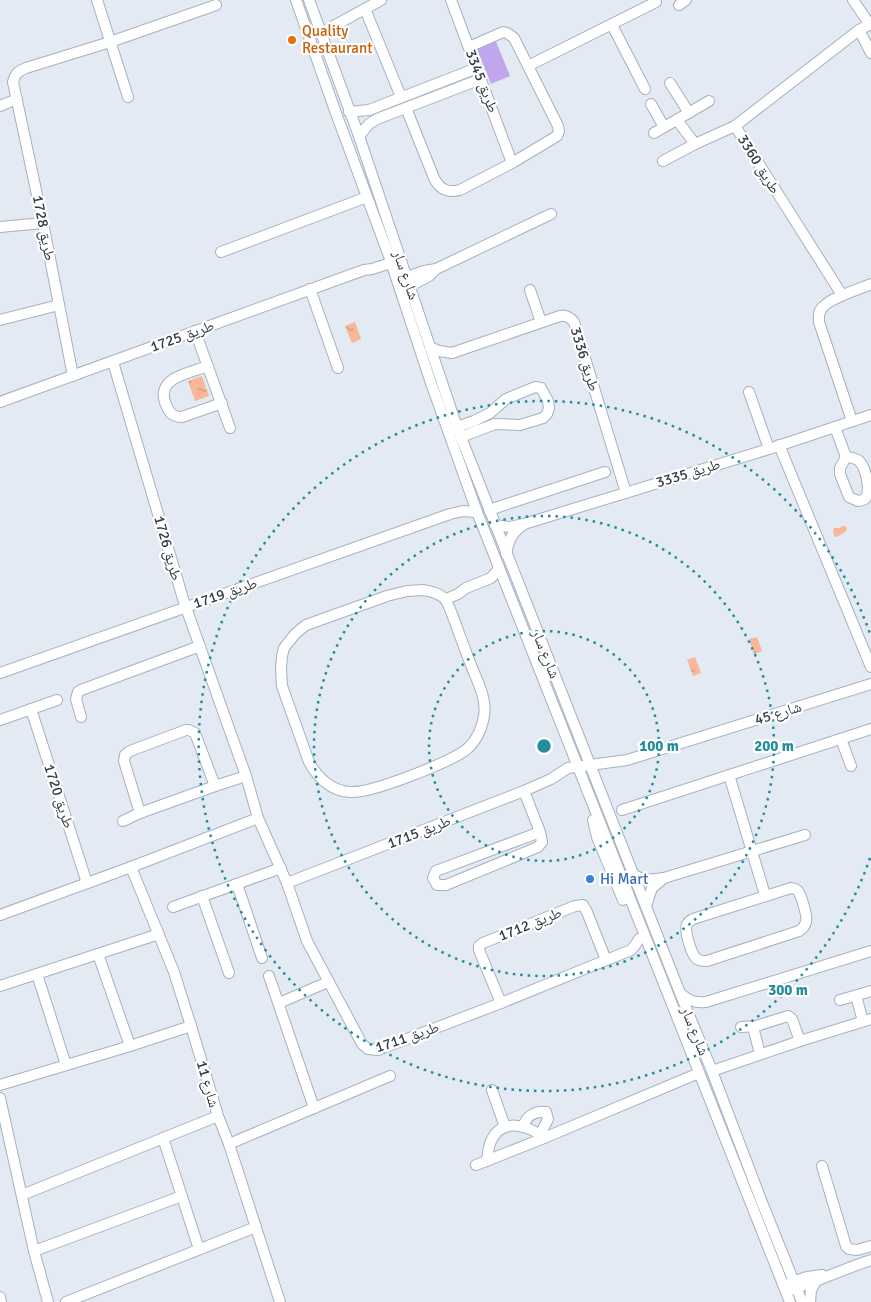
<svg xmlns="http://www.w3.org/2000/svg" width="871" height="1302" font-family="Signika,'Noto Naskh Arabic',sans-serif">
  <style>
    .garden { fill: #c0a7ed }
    .water { fill: url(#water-ripples) }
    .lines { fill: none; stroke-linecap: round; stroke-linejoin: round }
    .minor-casing { stroke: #a5b1c0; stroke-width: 12 }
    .minor { stroke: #fff; stroke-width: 10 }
    .ring { fill: none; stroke: #238d99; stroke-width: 2.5; stroke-dasharray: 2.5 5 }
    .food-dot { fill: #e8710a; stroke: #fff; stroke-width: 2 }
    .shop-dot { fill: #3f7fe0; stroke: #fff; stroke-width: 2 }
    .labels { text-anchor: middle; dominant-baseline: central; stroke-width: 4.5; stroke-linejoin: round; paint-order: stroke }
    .food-label { font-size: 15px; fill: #c56008; stroke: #fff; text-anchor: start }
    .street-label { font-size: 15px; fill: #333c46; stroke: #fff }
    .shop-label { font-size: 15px; fill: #366cbe; stroke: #fff; text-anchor: start }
    .centre { fill: #238d99; stroke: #fff; stroke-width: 2.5 }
    .ring-label { font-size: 15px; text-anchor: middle; font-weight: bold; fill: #238d99; stroke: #fff; stroke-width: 4.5; stroke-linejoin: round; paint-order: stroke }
  </style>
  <defs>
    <pattern id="water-ripples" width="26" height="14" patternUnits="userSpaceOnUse" patternTransform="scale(1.25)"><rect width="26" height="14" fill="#f8b798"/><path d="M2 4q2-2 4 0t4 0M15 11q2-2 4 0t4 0" fill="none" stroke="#c9967e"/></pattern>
  </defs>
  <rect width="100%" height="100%" fill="#e3eaf4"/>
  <!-- garden -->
  <polygon class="garden" points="495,39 510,76 491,84 476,47"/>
  <!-- water -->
  <g class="water">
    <polygon points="355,322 361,339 352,343 345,326"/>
    <polygon points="202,376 209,396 195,401 188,381"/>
    <polygon points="842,526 845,526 847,529 845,532 837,537 834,536 833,531 834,528 840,528"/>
    <polygon points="757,637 762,651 754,654 749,639"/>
    <polygon points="695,657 701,673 693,676 687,660"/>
  </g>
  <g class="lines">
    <defs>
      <g id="minor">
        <polyline points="97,0 128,97"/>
        <polyline points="296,0 337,116 389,256 431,383 477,512 790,1302"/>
        <polyline points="309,0 359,136 457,427 680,993 712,1071 761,1200 802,1302"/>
        <polyline points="451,0 512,163"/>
        <polyline points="853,0 870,25"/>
        <polyline points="679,5 686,0"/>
        <polyline points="365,9 401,97"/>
        <polyline points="612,25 645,89"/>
        <polyline points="859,30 871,53"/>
        <polyline points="321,33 381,0"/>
        <polyline points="528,66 656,2"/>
        <polyline points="670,83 689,113"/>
        <polyline points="651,104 664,127"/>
        <polyline points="0,106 17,99"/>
        <path d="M406,108L434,178C440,190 448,193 460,190L512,163L557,136L559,131L558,126L514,38L507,33L503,32L469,47"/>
        <polyline points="349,112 369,110 477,68"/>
        <polyline points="677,120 695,144"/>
        <polyline points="735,126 842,295"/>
        <polyline points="654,133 709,101"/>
        <polyline points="359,136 369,124 377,119 481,79"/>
        <polyline points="663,161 695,144 735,126 859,30 871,24"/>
        <polyline points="0,227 43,223"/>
        <polyline points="221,252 367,197"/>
        <polyline points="407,277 424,271 436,269 551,214"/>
        <polyline points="410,286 429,276 436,269"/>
        <polyline points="310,289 338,368"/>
        <polyline points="530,290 541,322"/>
        <polyline points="0,320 59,305"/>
        <polyline points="195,331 230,428"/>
        <path d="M430,347L439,351L452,353L560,316C566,315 570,317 574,322L626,493"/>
        <polyline points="113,362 184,602 246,776 258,818 287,883 307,941 362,1044 368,1049 378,1050 501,1003 631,950 636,944 639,939"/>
        <path d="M208,366C187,374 153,378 167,407C170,414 174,417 182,417L222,403"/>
        <path d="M73,376L43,223L13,82C15,74 18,71 26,68L110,42L216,5"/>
        <polyline points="749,392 769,449"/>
        <polyline points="0,402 364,270 372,269 397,261"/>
        <path d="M852,421L819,322C819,316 818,311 823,307C830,298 860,289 871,284"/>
        <polyline points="457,427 474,421 490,413 506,399 535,387 541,388 548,401 549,408 547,414 543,418 520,425 495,424 461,437"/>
        <polyline points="835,427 846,457"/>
        <polyline points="779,445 871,667"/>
        <path d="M846,457C850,457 854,458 858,460C866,466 871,491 865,499C863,500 860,501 858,501L849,497L840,474V468Z"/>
        <polyline points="489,510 605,472"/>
        <polyline points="495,525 510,527 524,524 769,449 871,415"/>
        <path d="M506,554C509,539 511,534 523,525"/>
        <path d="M423,590C430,591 438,593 444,598C449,603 457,628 460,636C464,646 467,655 471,665C477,681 487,698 484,716C482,728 476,741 467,749C451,762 370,794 350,792C331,791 317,777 309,762L282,686L281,669L282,656L284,648L295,634L306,625L387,596L407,591Z"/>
        <polyline points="446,599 458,594 466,588 491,578 497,571 499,567"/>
        <polyline points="0,673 450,514 463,511 477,512"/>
        <polyline points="31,709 87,883"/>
        <polyline points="81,717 76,699 78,692 81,690 200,646"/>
        <polyline points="0,720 57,700"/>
        <polygon points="186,730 189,730 195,733 215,786 140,813 124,761 125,755 130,751"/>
        <polyline points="841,739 851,766"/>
        <polyline points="729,775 765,895"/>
        <polyline points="215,786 246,776"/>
        <polyline points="524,791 540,832 542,842 538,847 446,885 437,885 433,878 436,871 540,832"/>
        <polyline points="622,810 871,729"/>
        <polyline points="593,820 597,837 623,900"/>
        <polyline points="123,821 140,813"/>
        <polyline points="131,867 174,972 191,1026 218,1116 229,1144 280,1302"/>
        <path d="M633,874C643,881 652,880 664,878L805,835"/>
        <polyline points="287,883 524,791 551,779 568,768 627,760 871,684"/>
        <polyline points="237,884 262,958"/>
        <path d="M791,888C794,889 795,888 798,891C801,895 808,917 806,922C805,927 802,929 799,931L707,961C702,961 698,961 695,957C691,952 684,930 687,924C689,921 690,921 693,919Z"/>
        <polyline points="202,896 229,973"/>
        <polyline points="646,906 652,888 663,879"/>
        <polyline points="173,907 281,868"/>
        <polyline points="0,915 131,867 258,818"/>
        <polyline points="98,954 130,1046"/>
        <polyline points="37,974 66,1065"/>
        <polyline points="269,976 314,1108"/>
        <polyline points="0,986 159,934"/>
        <path d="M680,993C689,1001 695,1003 706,1002L871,951"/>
        <polyline points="856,996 863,1021"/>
        <polyline points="840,1000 871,991"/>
        <polyline points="279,1003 328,982"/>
        <polyline points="501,1003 479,950 479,946 483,943 575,906 583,905 587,912 606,960"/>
        <polyline points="741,1027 756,1026 788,1016 792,1019 800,1041"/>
        <polyline points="753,1027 760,1054"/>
        <polyline points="712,1071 800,1041 871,1019"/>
        <polyline points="0,1085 130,1046 191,1026"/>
        <polyline points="492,1090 505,1127"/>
        <polyline points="0,1098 34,1251 48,1302"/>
        <path d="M523,1127C526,1116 535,1111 546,1112L548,1119L540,1135"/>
        <polyline points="163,1138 199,1249"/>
        <polyline points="229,1144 390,1076"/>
        <path d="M487,1161C488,1154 488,1147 491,1141C502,1117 528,1125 544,1138"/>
        <polyline points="476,1165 544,1138 699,1073"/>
        <polyline points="822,1166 846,1246 849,1249 857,1250 871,1246"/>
        <polyline points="22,1195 218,1116"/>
        <polyline points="34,1251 182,1196"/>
        <polyline points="790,1283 807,1277 822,1275"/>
        <path d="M790,1290C818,1281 844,1269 871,1260"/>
        <polyline points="0,1297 1,1302"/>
        <polyline points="66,1302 256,1227"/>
        <polyline points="810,1302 811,1290 816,1281"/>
      </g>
    </defs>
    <!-- minor casing -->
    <use href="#minor" class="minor-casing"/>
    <!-- minor -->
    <use href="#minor" class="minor"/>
  </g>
  <!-- distance rings -->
  <g class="ring">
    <circle cx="544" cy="746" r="115"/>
    <circle cx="544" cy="746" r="230"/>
    <path d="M870 858A345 345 0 1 1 870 634"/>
  </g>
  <!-- markers -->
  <circle class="food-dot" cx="292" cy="40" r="5"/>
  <circle class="shop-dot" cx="590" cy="879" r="5"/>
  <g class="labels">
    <!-- food labels -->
    <g class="food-label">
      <text x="302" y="31">Quality<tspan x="302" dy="17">Restaurant</tspan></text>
    </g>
    <!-- street labels -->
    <g class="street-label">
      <text transform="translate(482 81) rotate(69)">طريق 3345</text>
      <text transform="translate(759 164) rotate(58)">طريق 3360</text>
      <text transform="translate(44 228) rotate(79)">طريق 1728</text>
      <text transform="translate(406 275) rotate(71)">شارع سار</text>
      <text transform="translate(182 336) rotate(-20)">طريق 1725</text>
      <text transform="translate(585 359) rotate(73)">طريق 3336</text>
      <text transform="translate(688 473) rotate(-17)">طريق 3335</text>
      <text transform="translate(168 548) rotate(74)">طريق 1726</text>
      <text transform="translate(225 593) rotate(-19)">طريق 1719</text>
      <text transform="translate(546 654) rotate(68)">شارع سار</text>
      <text transform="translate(778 713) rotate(-17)">شارع 45</text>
      <text transform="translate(59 796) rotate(72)">طريق 1720</text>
      <text transform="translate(419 832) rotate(-21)">طريق 1715</text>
      <text transform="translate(530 924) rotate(-22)">طريق 1712</text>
      <text transform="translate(695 1031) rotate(68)">شارع سار</text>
      <text transform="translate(407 1037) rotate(-19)">طريق 1711</text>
      <text transform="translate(208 1084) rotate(74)">شارع 11</text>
    </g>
    <!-- shop labels -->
    <g class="shop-label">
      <text x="600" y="879">Hi Mart</text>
    </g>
  </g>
  <circle cx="544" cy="746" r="8" class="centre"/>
  <g class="ring-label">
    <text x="659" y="751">100 m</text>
    <text x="774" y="751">200 m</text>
    <text x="788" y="995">300 m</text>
  </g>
</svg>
